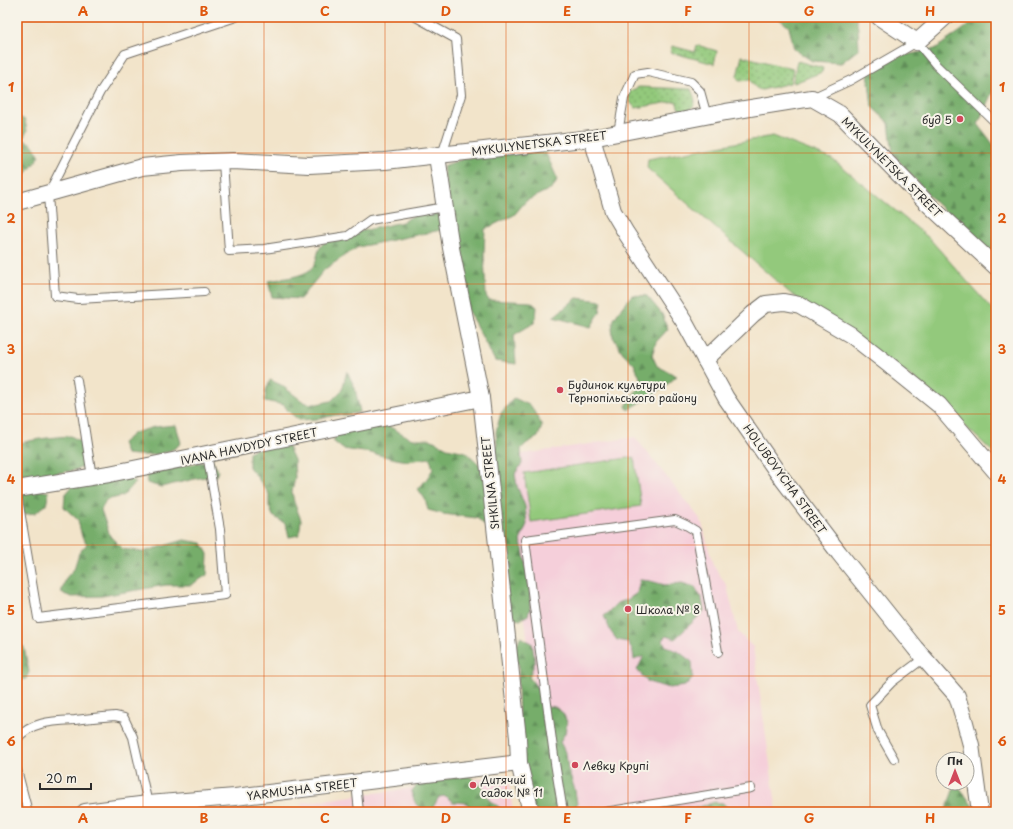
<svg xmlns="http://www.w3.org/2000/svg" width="1013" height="829" font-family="'Playpen Sans',sans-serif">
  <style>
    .built { fill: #f5cfda }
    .grass { fill: url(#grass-dots); stroke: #5f7a53 }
    .forest { fill: url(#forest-firs); stroke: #506c4b }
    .garden { fill: #93c97b; stroke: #5f7a53 }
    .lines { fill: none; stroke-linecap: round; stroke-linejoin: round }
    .service-casing { stroke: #716c63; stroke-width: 10 }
    .minor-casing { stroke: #716c63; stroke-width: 18 }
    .service { stroke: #fff; stroke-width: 8 }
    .minor { stroke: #fff; stroke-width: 16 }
    .grid { fill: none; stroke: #df570e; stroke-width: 1; stroke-opacity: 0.55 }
    .poi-dot { fill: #d1495b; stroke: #f7f3e8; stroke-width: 1.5 }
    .labels { text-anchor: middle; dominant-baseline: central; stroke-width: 4; stroke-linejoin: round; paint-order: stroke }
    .poi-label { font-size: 11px; fill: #2b2b2b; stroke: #f7f3e8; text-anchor: start }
    .street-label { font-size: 11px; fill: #2b2b2b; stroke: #f7f3e8 }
    .neatline { fill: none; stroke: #df570e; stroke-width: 1.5 }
    .grid-label { font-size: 13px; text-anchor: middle; font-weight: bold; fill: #df570e }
  </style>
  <defs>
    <pattern id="grass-dots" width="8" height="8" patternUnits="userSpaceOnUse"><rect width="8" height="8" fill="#93c97b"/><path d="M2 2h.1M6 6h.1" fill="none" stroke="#78a365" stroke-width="1.8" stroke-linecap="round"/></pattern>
    <pattern id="forest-firs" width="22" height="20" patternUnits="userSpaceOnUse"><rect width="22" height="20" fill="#76ad6b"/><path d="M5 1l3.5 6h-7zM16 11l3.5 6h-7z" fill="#618d58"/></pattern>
  </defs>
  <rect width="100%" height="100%" fill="#f7f3e8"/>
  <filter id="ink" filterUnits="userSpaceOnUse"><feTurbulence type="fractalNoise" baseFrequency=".025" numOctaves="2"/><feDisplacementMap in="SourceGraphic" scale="8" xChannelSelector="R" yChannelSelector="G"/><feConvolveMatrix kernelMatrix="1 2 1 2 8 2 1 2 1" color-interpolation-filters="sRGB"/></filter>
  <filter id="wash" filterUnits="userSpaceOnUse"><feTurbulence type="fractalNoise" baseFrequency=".012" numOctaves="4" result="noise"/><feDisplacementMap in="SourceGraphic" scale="16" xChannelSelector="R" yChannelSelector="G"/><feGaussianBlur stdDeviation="0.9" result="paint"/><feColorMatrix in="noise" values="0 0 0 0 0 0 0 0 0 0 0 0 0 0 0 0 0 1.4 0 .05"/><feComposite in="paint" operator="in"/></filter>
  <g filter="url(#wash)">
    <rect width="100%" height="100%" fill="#f2e4ca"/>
    <!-- built -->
    <g class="built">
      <polygon points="635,437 701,520 713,565 727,586 738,632 753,647 777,812 552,812 547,782 517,562 504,457"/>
      <polygon points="508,775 513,812 303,812 301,803"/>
    </g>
    <!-- grass -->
    <g class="grass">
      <polygon points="697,45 717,51 714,64 670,52 672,46 695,52"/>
      <path d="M742,56L793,69L790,83L762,90C755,89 753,85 750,80L740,81L738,80L737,76Z"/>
      <polygon points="797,61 823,68 822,72 794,83 793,81"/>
      <path d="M639,87L691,89C692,92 695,98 695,102C693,110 685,113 679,109L676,101L636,108C629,103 628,98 630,91Z"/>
    </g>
    <!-- forest -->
    <g class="forest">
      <polygon points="777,17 856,17 858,29 859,49 841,63 812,61 794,49 789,27"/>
      <polygon points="976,17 996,17 996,87 994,88 978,124 996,148 996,256 974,238 935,202 893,154 889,123 872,107 868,73 897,57 935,49 972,23"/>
      <polygon points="17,116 25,120 27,131 23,139 32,144 40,156 25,175 17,169"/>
      <polygon points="545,151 557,178 556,183 552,188 526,201 514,215 485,229 484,254 486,296 489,300 531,302 537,307 536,318 534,323 514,335 516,364 495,361 465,305 443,166 466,158"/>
      <path d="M420,212L446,214L441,230L358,247L325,269L300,299L272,297L268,281C279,279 303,277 311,269C321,258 313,247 331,238L402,222Z"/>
      <path d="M632,295L647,296L662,314L668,329L656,342L652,355L657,366L677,376C662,390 645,400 628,410L626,406L642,382L634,364L623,353L613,337L612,328L614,319L622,307Z"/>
      <polygon points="577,298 602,301 600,312 591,327 553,317"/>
      <polygon points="347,371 355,388 360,412 346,415 336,415 317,419 299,420 289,412 284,405 265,401 266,390 270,380 281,385 305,403 317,404 331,401 342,390"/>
      <polygon points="514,398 531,406 542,426 538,437 527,443 521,449 522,464 515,474 517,486 525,506 527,524 520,541 523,549 530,593 530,609 528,615 520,620 516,619 509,614 489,529 477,518 443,514 428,510 425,499 418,489 426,480 433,469 430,458 407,461 396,459 371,453 343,449 333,441 339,431 380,423 390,427 412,439 430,439 447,448 466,452 483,468 494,456 497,444 496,432 501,413"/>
      <path d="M176,425L181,443C168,457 143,456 126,454L122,443L134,433L154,427Z"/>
      <path d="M71,436L86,445L87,465L75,470L47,475L17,478V444C34,439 53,437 71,436Z"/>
      <polygon points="278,439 288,447 294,460 295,478 292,492 294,502 301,520 299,535 289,537 286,524 273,516 269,506 269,494 257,477 249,467 249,452"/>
      <polygon points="212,460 218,471 216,476 199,478 161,487 147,483 146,474"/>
      <polygon points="125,475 135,483 123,496 106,500 101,510 110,536 123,549 143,552 184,540 202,543 208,554 207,575 191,585 166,585 102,596 72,597 61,593 66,578 74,569 79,553 87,544 82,537 78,520 64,507 65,495 74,484"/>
      <polygon points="17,487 49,492 46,505 35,513 17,515"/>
      <polygon points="640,580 650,581 665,585 682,583 695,587 702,599 704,611 675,639 666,636 662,640 666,646 679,652 692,662 693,677 685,686 669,688 648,682 637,670 644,656 634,660 633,652 628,642 617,640 611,632 604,616 617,603 627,600 637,593"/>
      <polygon points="520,637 532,643 535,662 529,677 539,690 543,706 555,707 563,713 567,722 565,733 560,742 566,754 568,770 575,790 577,804 575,812 535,812 521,802 518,681 519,666 514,654"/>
      <polygon points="17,642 24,647 29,672 26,679 19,680 17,679"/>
      <path d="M469,776L483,787L489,800L499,807L501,812H473L467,803L453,802L445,796L439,797L432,809C415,808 417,807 411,792L419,782Z"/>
      <polygon points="954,788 960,788 977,812 945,812"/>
      <polygon points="714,802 723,803 732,812 637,812 676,807 697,808"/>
    </g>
    <!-- garden -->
    <g class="garden">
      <polygon points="773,136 832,159 929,238 996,314 996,455 915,379 790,293 647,168 648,159"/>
      <polygon points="634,457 641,506 531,522 524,473"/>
    </g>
  </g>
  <g filter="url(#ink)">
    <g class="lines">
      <defs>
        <g id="service">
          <polyline points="416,17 456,39 461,95 442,155"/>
          <polyline points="812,98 851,80 917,42 936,65 996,123"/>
          <polyline points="618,133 624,98 635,74 648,72 691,82 700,91 707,116"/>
          <polyline points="223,162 229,251 264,249 348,236 370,220 445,207"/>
          <polyline points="204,292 78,299 55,296 48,194 100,92 125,54 236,17"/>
          <polyline points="77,380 92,477"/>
          <polyline points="17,493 38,618 225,595 220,529 207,454"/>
          <path d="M17,739C31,721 54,721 75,720C88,718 102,717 115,716L124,718L133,737L148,804"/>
          <polyline points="894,759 878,731 870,705 892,682 924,658"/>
          <polyline points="17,770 28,812"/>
          <polyline points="356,783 359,812"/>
          <polyline points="563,812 555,763 525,540 675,520 686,525 696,531 718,652"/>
          <polyline points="605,812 751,788"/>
        </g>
        <g id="minor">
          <polyline points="879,17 917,42 945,17"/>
          <polyline points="592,138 613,211 626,233 685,323 726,398 778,473 839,553 915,648 957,696 964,719 971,745 980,812"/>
          <polyline points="437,156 451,248 481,398 518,738 519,763 531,812"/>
          <polyline points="17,202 142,167 182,163 233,161 309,165 385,161 592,138 726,112 812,98 840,114 926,202 996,267"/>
          <polyline points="705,360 753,314 766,304 784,302 800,305 851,335 888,364 939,405 996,472"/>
          <polyline points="17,489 109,474 481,398"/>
          <polyline points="85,812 148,804 235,797 519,763"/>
        </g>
      </defs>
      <!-- service casing -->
      <use href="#service" class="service-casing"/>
      <!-- minor casing -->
      <use href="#minor" class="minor-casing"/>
      <!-- service -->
      <use href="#service" class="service"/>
      <!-- minor -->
      <use href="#minor" class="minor"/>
    </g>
  </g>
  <!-- grid -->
  <path class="grid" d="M143,17V812M264,17V812M385,17V812M506,17V812M628,17V812M749,17V812M870,17V812M17,153H996M17,284H996M17,414H996M17,545H996M17,676H996"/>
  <!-- markers -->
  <g class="poi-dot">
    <circle cx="960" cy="119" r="4"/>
    <circle cx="560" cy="390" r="4"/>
    <circle cx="628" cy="609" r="4"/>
    <circle cx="575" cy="765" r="4"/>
    <circle cx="473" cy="785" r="4"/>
  </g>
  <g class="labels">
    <!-- poi labels -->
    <g class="poi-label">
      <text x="952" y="119" text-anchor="end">буд 5</text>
      <text x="568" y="384">Будинок культури<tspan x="568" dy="13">Тернопільського району</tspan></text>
      <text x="636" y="609">Школа № 8</text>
      <text x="583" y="765">Левку Крупі</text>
      <text x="481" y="779">Дитячий<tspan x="481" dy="13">садок № 11</tspan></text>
    </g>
    <!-- street labels -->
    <g class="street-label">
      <text transform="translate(539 143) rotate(-7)">MYKULYNETSKA STREET</text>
      <text transform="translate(892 167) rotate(45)">MYKULYNETSKA STREET</text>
      <text transform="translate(249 446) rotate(-12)">IVANA HAVDYDY STREET</text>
      <text transform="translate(785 479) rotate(54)">HOLUBOVYCHA STREET</text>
      <text transform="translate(490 483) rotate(-96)">SHKILNA STREET</text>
      <text transform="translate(302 789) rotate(-7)">YARMUSHA STREET</text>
    </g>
  </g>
  <!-- margin -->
  <rect width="1013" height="829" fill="none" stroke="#f7f3e8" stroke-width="44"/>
  <!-- north arrow -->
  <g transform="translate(955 771)"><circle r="19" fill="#f7f3e8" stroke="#a5a39c"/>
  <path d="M0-3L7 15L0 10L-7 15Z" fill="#d1495b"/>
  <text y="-6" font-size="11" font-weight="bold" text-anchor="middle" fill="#2b2b2b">Пн</text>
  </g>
  <!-- scale -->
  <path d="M40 783v6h51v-6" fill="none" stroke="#2b2b2b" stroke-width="2"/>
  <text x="46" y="783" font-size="12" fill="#2b2b2b" stroke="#f7f3e8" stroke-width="3" paint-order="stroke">20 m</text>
  <rect x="22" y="22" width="969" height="785" class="neatline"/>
  <g class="grid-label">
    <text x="83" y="16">A</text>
    <text x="204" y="16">B</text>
    <text x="325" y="16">C</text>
    <text x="446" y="16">D</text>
    <text x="567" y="16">E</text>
    <text x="688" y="16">F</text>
    <text x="809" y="16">G</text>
    <text x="930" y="16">H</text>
    <text x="11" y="92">1</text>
    <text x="1002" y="92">1</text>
    <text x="11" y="223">2</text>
    <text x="1002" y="223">2</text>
    <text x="11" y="354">3</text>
    <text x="1002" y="354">3</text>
    <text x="11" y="484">4</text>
    <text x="1002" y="484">4</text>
    <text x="11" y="615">5</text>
    <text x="1002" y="615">5</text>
    <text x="11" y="746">6</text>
    <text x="1002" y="746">6</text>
    <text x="83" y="823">A</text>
    <text x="204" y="823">B</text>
    <text x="325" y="823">C</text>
    <text x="446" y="823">D</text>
    <text x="567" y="823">E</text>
    <text x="688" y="823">F</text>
    <text x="809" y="823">G</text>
    <text x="930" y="823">H</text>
  </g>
</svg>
